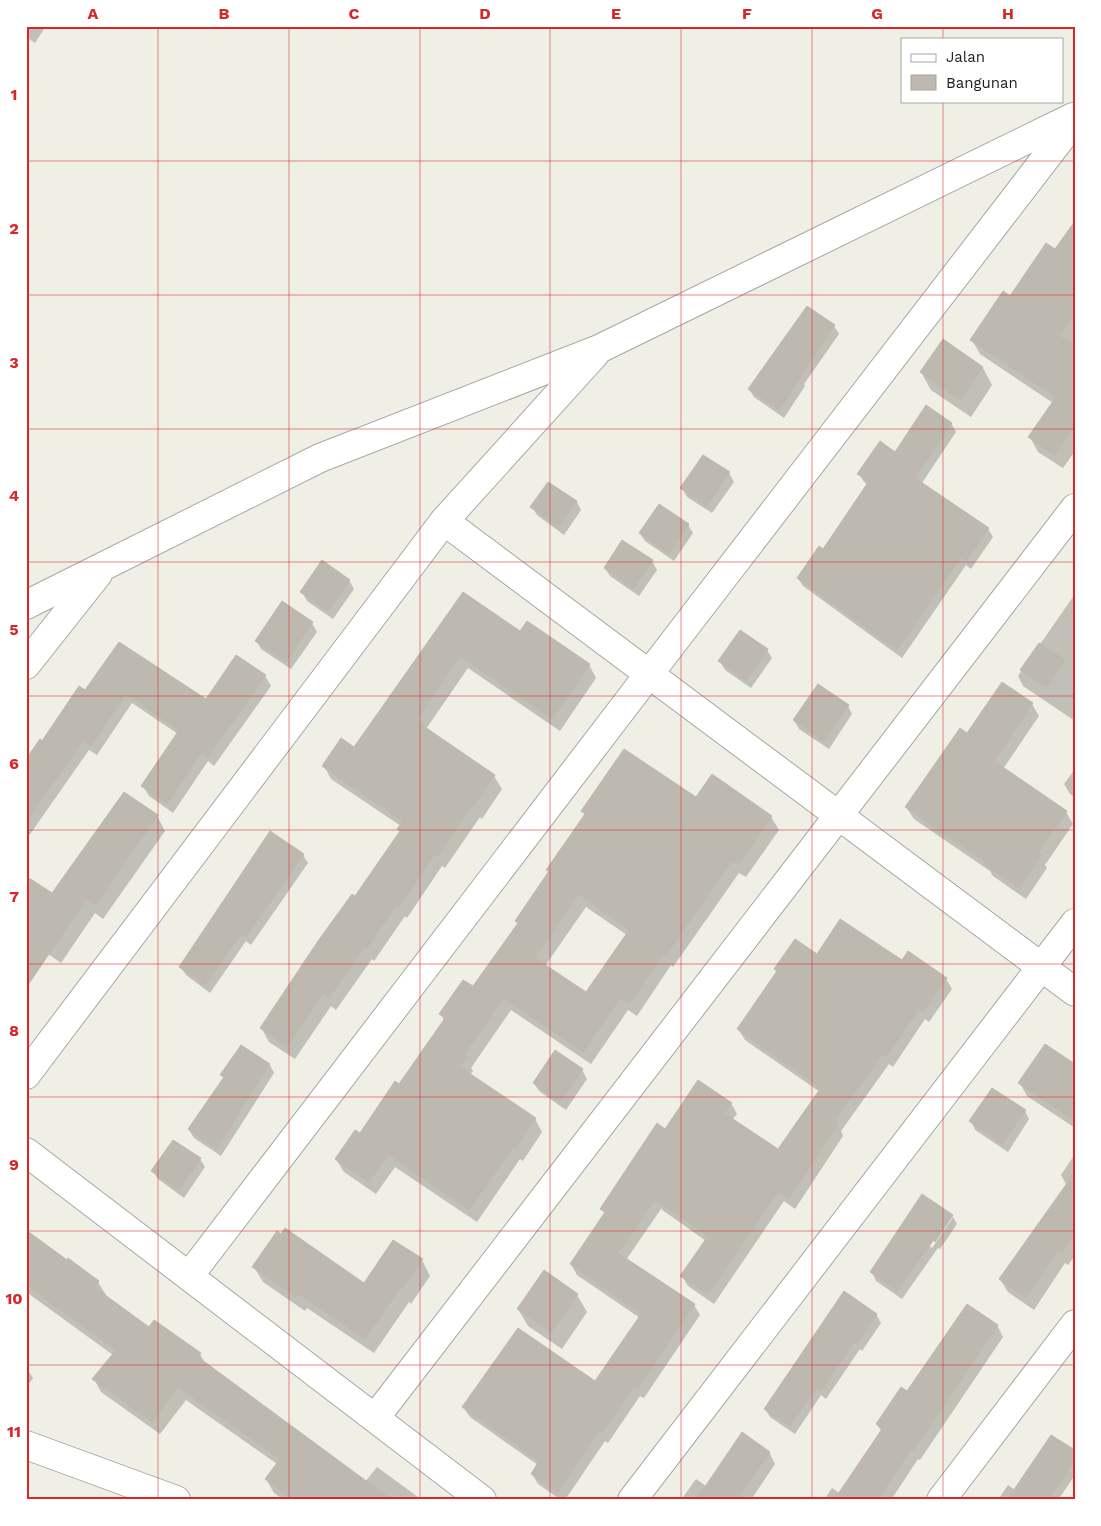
<svg xmlns="http://www.w3.org/2000/svg" width="1101" height="1526" font-family="'Work Sans',sans-serif">
  <style>
    .shadow { fill: #0003; fill-rule: evenodd }
    .building { fill: #bdb8b0; stroke: #c2b8a9; fill-rule: evenodd }
    .lines { fill: none; stroke-linecap: round; stroke-linejoin: round }
    .street-casing { stroke: #a7a7a7; stroke-width: 30 }
    .street { stroke: #fff; stroke-width: 28 }
    .grid { fill: none; stroke: #d62828; stroke-width: 1; stroke-opacity: 0.55 }
    .neatline { fill: none; stroke: #d62828; stroke-width: 2 }
    .grid-label { font-size: 16px; text-anchor: middle; font-weight: bold; fill: #d62828 }
  </style>
  <rect width="100%" height="100%" fill="#f0efe6"/>
  <!-- shadow -->
  <g class="shadow">
    <polygon points="26,26 46,26 35,43 26,37"/>
    <polygon points="1075,223 1075,451 1063,468 1038,452 1030,437 1053,403 980,354 972,340 1010,297 1056,251"/>
    <polygon points="834,326 839,334 804,384 805,386 784,418 754,397 749,389"/>
    <polygon points="943,341 983,368 992,385 971,417 931,390 921,372"/>
    <polygon points="951,423 956,432 922,483 988,529 993,537 971,569 966,565 902,658 803,586 798,578 823,550 868,485 864,482 859,474"/>
    <polygon points="729,473 734,482 712,513 687,497 682,488"/>
    <polygon points="549,483 577,502 581,510 564,535 537,515 532,507"/>
    <polygon points="688,525 693,533 674,561 645,541 640,533"/>
    <polygon points="652,561 657,570 639,596 610,576 605,568"/>
    <polygon points="349,580 354,589 333,619 307,601 302,592"/>
    <polygon points="463,594 520,633 589,665 596,678 560,731 468,668 426,729 494,776 502,789 482,819 480,817 445,868 442,866 407,918 405,916 374,961 372,959 336,1010 331,1006 295,1059 269,1042 262,1029 401,832 399,829 401,826 331,779 324,766 354,748"/>
    <polygon points="1075,594 1075,721 1023,686 1018,676"/>
    <polygon points="312,623 317,632 291,669 261,649 257,641"/>
    <polygon points="740,632 767,650 772,658 751,688 725,670 720,661"/>
    <polygon points="120,644 206,701 265,676 271,686 214,766 208,761 173,813 149,796 143,786 178,734 132,703 97,755 89,750 26,840 26,761 86,692"/>
    <polygon points="1032,704 1039,716 1003,769 1066,812 1073,824 1045,865 1047,868 1026,899 993,876 990,871 914,819 906,807 967,735"/>
    <polygon points="848,706 852,714 829,749 799,729 794,720"/>
    <polygon points="1075,769 1075,797 1070,794 1064,784"/>
    <path d="M697,799L771,817L779,830L746,877L739,873L673,967L671,965L637,1016L628,1010L591,1064L511,1010L471,1068L473,1071L470,1075L535,1119L542,1132L523,1161L520,1159L477,1222L395,1167L376,1194L344,1172L336,1159L360,1135L399,1085L444,1020L441,1014L474,988L518,924L517,921L550,873L548,870L586,816L583,811ZM586,907L627,935L587,994L545,966Z"/>
    <polygon points="157,816 165,831 103,919 95,913 61,963 32,943 53,895"/>
    <polygon points="271,833 303,855 308,863 251,945 246,941 210,993 186,975 181,967"/>
    <polygon points="817,956 902,962 946,979 952,989 929,1022 925,1019 893,1067 889,1064 841,1131 843,1136 795,1209 784,1201 714,1304 688,1286 682,1276 706,1241 661,1209 626,1260 694,1305 700,1315 644,1398 640,1396 608,1443 605,1441 565,1500 561,1500 538,1484 532,1474 538,1465 470,1417 463,1407 595,1382 640,1318 577,1275 571,1264 605,1214 602,1209 666,1131 731,1103 737,1114 732,1120 778,1151 820,1092 745,1040 738,1029 777,973 776,970"/>
    <polygon points="242,1046 270,1065 274,1073 221,1156 194,1138 189,1130 224,1079 222,1075"/>
    <polygon points="1075,1066 1075,1128 1027,1096 1020,1083"/>
    <polygon points="582,1070 587,1079 566,1110 539,1091 534,1083"/>
    <polygon points="1025,1111 1029,1119 1008,1152 975,1130 971,1121"/>
    <polygon points="1075,1154 1075,1256 1068,1265 1065,1263 1034,1310 1008,1292 1000,1279 1067,1186 1061,1175"/>
    <polygon points="200,1159 205,1167 184,1198 158,1179 153,1171"/>
    <path d="M952,1215L957,1224L940,1249L938,1248L902,1299L876,1281L872,1272ZM950,1217H953L932,1248L930,1246Z"/>
    <polygon points="26,1231 67,1262 98,1282 106,1295 104,1296 149,1329 200,1354 206,1365 365,1482 377,1467 422,1500 284,1500 274,1493 266,1479 277,1464 186,1400 160,1434 101,1392 94,1379 113,1355 29,1294 26,1298"/>
    <polygon points="422,1260 430,1276 411,1304 409,1302 374,1353 307,1308 305,1311 263,1282 254,1267 364,1285"/>
    <polygon points="577,1295 587,1312 562,1349 528,1326 518,1309"/>
    <polygon points="876,1314 881,1323 862,1351 860,1349 826,1399 821,1395 795,1434 770,1417 765,1409"/>
    <polygon points="997,1325 1003,1337 920,1460 918,1459 891,1500 875,1500 882,1432 877,1424"/>
    <polygon points="26,1367 33,1378 26,1388"/>
    <polygon points="769,1452 775,1464 751,1500 681,1500 696,1479 706,1486"/>
    <polygon points="1075,1452 1075,1475 1058,1500 998,1500 1008,1485 1015,1490"/>
    <polygon points="832,1488 850,1500 824,1500"/>
  </g>
  <!-- building -->
  <g class="building">
    <polygon points="1075,221 1075,313 1059,336 1075,346 1075,425 1055,455 1028,437 1056,397 970,340 1003,291 1010,296 1046,243 1055,249"/>
    <polygon points="807,306 835,325 800,376 801,377 779,410 748,389"/>
    <polygon points="943,339 983,367 960,400 920,372"/>
    <polygon points="926,405 952,423 915,478 989,528 966,561 961,557 897,650 797,578 819,546 823,549 869,481 857,474 880,441 895,452"/>
    <polygon points="703,455 730,472 707,506 680,488"/>
    <polygon points="548,482 577,501 559,527 530,507"/>
    <polygon points="659,504 689,524 669,554 639,533"/>
    <polygon points="622,540 653,560 634,588 604,568"/>
    <polygon points="322,560 350,580 328,611 300,592"/>
    <polygon points="463,592 520,631 527,621 590,664 552,719 460,656 417,719 423,724 422,725 495,775 474,806 472,805 438,856 435,854 400,906 397,904 367,948 364,947 329,998 323,994 287,1047 260,1028 318,941 352,894 355,896 400,831 397,829 403,821 322,766 341,738 354,747"/>
    <polygon points="282,601 313,622 286,662 255,641"/>
    <polygon points="740,630 768,649 746,681 718,661"/>
    <polygon points="119,642 206,699 236,655 266,675 208,757 202,752 167,804 141,786 179,730 126,694 91,746 83,741 26,822 26,759 40,739 42,741 79,686 85,690"/>
    <polygon points="1039,643 1065,660 1046,687 1020,670"/>
    <polygon points="1002,682 1033,703 994,761 1067,811 1038,853 1041,855 1019,888 984,864 985,862 905,807 960,728 967,733"/>
    <polygon points="818,684 849,705 824,741 793,720"/>
    <path d="M624,749L696,797L712,774L772,816L739,865L732,861L666,955L664,953L629,1004L620,998L583,1052L503,998L464,1055L467,1057L460,1067L536,1118L515,1149L513,1147L469,1210L388,1154L369,1182L335,1159L355,1130L360,1133L395,1081L399,1084L445,1018L439,1014L463,980L473,986L518,923L515,921L549,871L546,870L585,814L581,811ZM578,894L629,930L586,992L535,958Z"/>
    <polygon points="124,792 158,815 95,905 86,899 26,988 26,876 52,893"/>
    <polygon points="270,831 304,854 246,937 241,934 205,985 179,967"/>
    <polygon points="840,919 902,960 908,951 947,978 923,1012 919,1009 886,1057 882,1054 834,1122 838,1124 789,1199 778,1192 708,1294 680,1276 708,1236 655,1200 618,1253 695,1304 638,1388 634,1386 602,1433 599,1431 558,1492 531,1474 539,1461 462,1407 518,1328 595,1381 641,1314 570,1264 605,1212 600,1209 657,1123 665,1129 698,1080 732,1103 724,1113 778,1149 820,1089 817,1087 818,1086 737,1029 777,971 774,969 795,939 817,954"/>
    <polygon points="1045,1044 1075,1064 1075,1121 1018,1083"/>
    <polygon points="241,1045 270,1064 216,1149 188,1129 224,1077 220,1075"/>
    <polygon points="555,1050 583,1069 560,1102 533,1083"/>
    <polygon points="992,1088 1026,1110 1002,1144 969,1121"/>
    <polygon points="173,1140 201,1158 179,1190 151,1171"/>
    <polygon points="1075,1172 1075,1233 1061,1253 1058,1251 1026,1298 999,1279"/>
    <polygon points="922,1194 953,1215 935,1242 933,1240 897,1291 870,1272"/>
    <polygon points="285,1228 364,1283 393,1240 423,1259 402,1289 400,1288 365,1339 297,1293 296,1296 252,1267 277,1231 281,1234"/>
    <polygon points="26,1230 67,1260 68,1258 99,1281 94,1287 149,1327 154,1320 201,1353 198,1357 392,1500 293,1500 265,1479 280,1459 178,1387 152,1422 92,1379 116,1350 26,1285"/>
    <polygon points="544,1270 578,1294 551,1332 517,1309"/>
    <polygon points="844,1291 877,1314 857,1343 855,1341 821,1391 816,1388 790,1426 764,1409"/>
    <polygon points="967,1304 998,1325 939,1413 913,1450 911,1449 877,1500 834,1500 882,1429 876,1424 901,1387 907,1391"/>
    <polygon points="742,1432 770,1452 737,1500 696,1500"/>
    <polygon points="1051,1435 1075,1450 1075,1460 1048,1500 1007,1500"/>
  </g>
  <g class="lines">
    <defs>
      <g id="street">
        <polyline points="444,521 1075,992"/>
        <polyline points="26,605 320,458 599,349 1073,117"/>
        <polyline points="26,665 98,574"/>
        <polyline points="26,1075 444,521 595,354"/>
        <polyline points="26,1152 482,1500"/>
        <polyline points="189,1276 649,674 1075,120"/>
        <polyline points="375,1418 1075,508"/>
        <polyline points="26,1445 176,1500"/>
        <polyline points="632,1500 1075,923"/>
        <polyline points="941,1500 1075,1324"/>
      </g>
    </defs>
    <!-- street casing -->
    <use href="#street" class="street-casing"/>
    <!-- street -->
    <use href="#street" class="street"/>
  </g>
  <!-- grid -->
  <path class="grid" d="M158,26V1500M289,26V1500M420,26V1500M550,26V1500M681,26V1500M812,26V1500M943,26V39M943,101V1500M26,161H1075M26,295H1075M26,429H1075M26,562H1075M26,696H1075M26,830H1075M26,964H1075M26,1097H1075M26,1231H1075M26,1365H1075"/>
  <!-- border -->
  <rect width="1101" height="1526" fill="none" stroke="#ffffff" stroke-width="55"/>
  <!-- legend -->
  <rect x="901" y="38" width="162" height="65" fill="#ffffff" stroke="#a6a6a6"/>
  <rect x="911" y="54" width="25" height="8" fill="#ffffff" stroke="#a6a6a6"/>
  <text x="946" y="62" font-size="15" fill="#202020">Jalan</text>
  <rect x="911" y="75" width="25" height="15" fill="#bdb8b0" stroke="#a6a6a6"/>
  <text x="946" y="88" font-size="15" fill="#202020">Bangunan</text>
  <rect x="28" y="28" width="1046" height="1470" class="neatline"/>
  <g class="grid-label">
    <text x="93" y="19">A</text>
    <text x="224" y="19">B</text>
    <text x="354" y="19">C</text>
    <text x="485" y="19">D</text>
    <text x="616" y="19">E</text>
    <text x="747" y="19">F</text>
    <text x="877" y="19">G</text>
    <text x="1008" y="19">H</text>
    <text x="14" y="100">1</text>
    <text x="14" y="234">2</text>
    <text x="14" y="368">3</text>
    <text x="14" y="501">4</text>
    <text x="14" y="635">5</text>
    <text x="14" y="769">6</text>
    <text x="14" y="902">7</text>
    <text x="14" y="1036">8</text>
    <text x="14" y="1170">9</text>
    <text x="14" y="1304">10</text>
    <text x="14" y="1437">11</text>
  </g>
</svg>
